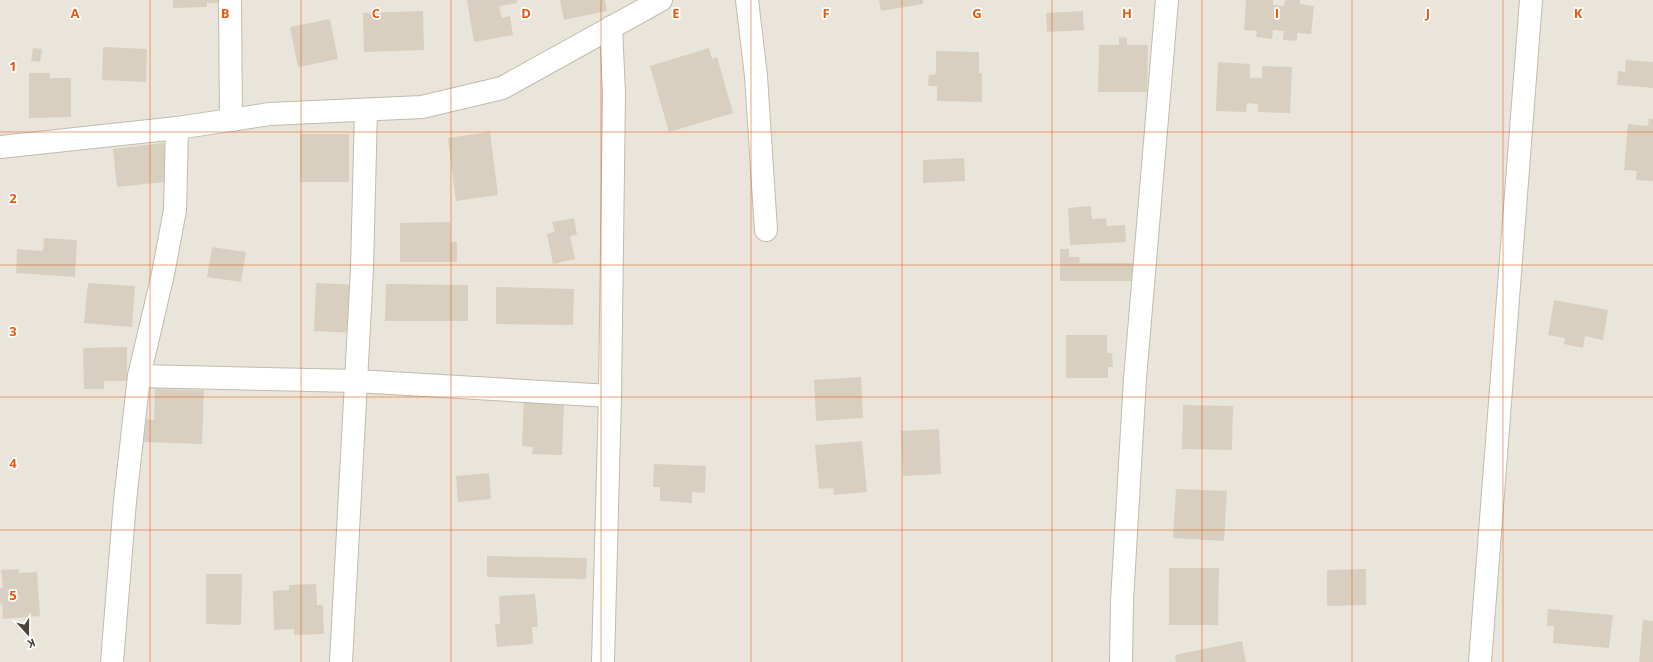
<svg xmlns="http://www.w3.org/2000/svg" width="1653" height="662" font-family="'Open Sans',sans-serif">
  <style>
    .residential { fill: #eae5da }
    .building { fill: #d8cfc1 }
    .lines { fill: none; stroke-linecap: round; stroke-linejoin: round }
    .minor-casing { stroke: #c2bbae; stroke-width: 24 }
    .minor { stroke: #fff; stroke-width: 22 }
    .grid { fill: none; stroke: #e8590c; stroke-width: 1; stroke-opacity: 0.55 }
    .grid-label { font-size: 13px; text-anchor: middle; font-weight: bold; fill: #e8590c; stroke: #fff; stroke-width: 3.5; stroke-linejoin: round; paint-order: stroke }
  </style>
  <rect width="100%" height="100%" fill="#f6f3ec"/>
  <!-- residential -->
  <rect class="residential" x="0" y="0" width="1653" height="662"/>
  <!-- building -->
  <g class="building">
    <polygon points="173,0 222,0 222,3 207,3 207,7 173,8"/>
    <polygon points="467,0 517,0 517,3 499,6 502,18 510,16 513,35 474,42"/>
    <polygon points="560,0 605,0 607,11 564,20"/>
    <polygon points="879,0 923,0 923,4 881,11"/>
    <polygon points="1246,0 1273,0 1273,5 1284,6 1285,0 1300,0 1300,4 1314,6 1311,34 1297,33 1297,41 1283,40 1284,31 1273,30 1272,39 1256,37 1257,31 1244,30"/>
    <polygon points="423,11 424,50 364,52 363,13"/>
    <polygon points="1083,11 1084,30 1047,32 1046,13"/>
    <polygon points="330,19 338,59 298,67 290,27"/>
    <polygon points="1119,37 1127,38 1127,45 1148,45 1147,92 1098,92 1099,45 1119,45"/>
    <polygon points="103,47 147,49 146,82 102,80"/>
    <polygon points="33,48 42,49 40,62 31,61"/>
    <polygon points="709,48 712,59 717,57 733,113 669,132 650,66"/>
    <polygon points="936,51 979,52 979,73 982,73 982,102 937,101 937,86 928,86 929,75 936,74"/>
    <polygon points="1626,60 1653,62 1653,88 1617,85 1618,71 1625,72"/>
    <polygon points="1218,62 1250,64 1250,78 1262,78 1262,66 1292,67 1290,113 1258,112 1258,104 1247,103 1246,112 1216,111"/>
    <polygon points="29,73 50,73 50,78 71,78 71,117 29,118"/>
    <polygon points="1649,118 1653,119 1653,181 1636,180 1637,171 1624,170 1628,124 1648,126"/>
    <polygon points="490,132 498,195 456,201 448,138"/>
    <rect x="300" y="134" width="49" height="48"/>
    <polygon points="171,142 174,181 117,187 113,149"/>
    <polygon points="964,158 965,181 923,183 923,160"/>
    <polygon points="1091,206 1092,219 1106,218 1107,226 1125,225 1126,242 1070,245 1068,208"/>
    <polygon points="574,218 577,235 570,236 575,259 553,264 547,234 555,232 552,222"/>
    <polygon points="450,222 451,242 457,242 457,262 400,262 400,223"/>
    <polygon points="44,238 77,240 75,277 16,273 17,249 43,251"/>
    <polygon points="212,247 246,252 241,282 207,277"/>
    <polygon points="1060,249 1069,249 1069,257 1080,257 1079,263 1136,263 1137,281 1060,281"/>
    <polygon points="88,283 135,286 132,327 84,323"/>
    <polygon points="316,283 359,285 356,333 314,331"/>
    <polygon points="386,284 468,285 468,321 385,321"/>
    <polygon points="496,287 574,289 573,325 496,324"/>
    <polygon points="1554,300 1608,310 1603,340 1585,336 1583,348 1564,344 1565,338 1548,335"/>
    <polygon points="1066,335 1107,335 1107,353 1112,353 1113,367 1108,367 1108,378 1066,378"/>
    <polygon points="127,347 127,381 104,381 104,389 84,389 83,348"/>
    <polygon points="861,377 863,418 816,421 814,380"/>
    <polygon points="155,389 204,390 202,444 144,442 145,419 154,420"/>
    <polygon points="524,396 564,403 562,455 532,454 533,447 522,446"/>
    <polygon points="1183,405 1233,406 1232,450 1182,449"/>
    <polygon points="939,429 941,474 903,476 901,431"/>
    <polygon points="862,441 867,492 834,495 833,488 819,489 815,445"/>
    <polygon points="654,464 706,466 705,493 692,492 692,503 660,501 660,487 653,487"/>
    <polygon points="489,473 491,499 458,502 456,476"/>
    <polygon points="1176,489 1227,491 1224,541 1173,538"/>
    <polygon points="487,556 587,558 586,579 487,577"/>
    <polygon points="1169,568 1219,568 1218,625 1169,625"/>
    <polygon points="19,569 19,573 37,572 40,616 3,619 2,603 0,604 0,588 3,587 1,570"/>
    <polygon points="1366,569 1366,605 1327,606 1327,570"/>
    <polygon points="206,574 242,574 241,625 206,624"/>
    <polygon points="316,584 317,605 323,605 324,634 294,635 294,629 274,630 273,591 289,590 289,585"/>
    <polygon points="535,594 538,627 532,627 533,644 497,647 495,624 500,624 499,596"/>
    <polygon points="1548,609 1613,615 1609,648 1553,643 1554,626 1547,626"/>
    <polygon points="1643,620 1653,621 1653,662 1639,662"/>
    <polygon points="1242,641 1246,662 1176,662 1175,655"/>
  </g>
  <g class="lines">
    <defs>
      <g id="minor">
        <polyline points="230,0 231,120"/>
        <polyline points="747,0 756,76 766,230"/>
        <polyline points="0,147 177,128 270,114 422,107 502,88 661,0"/>
        <polyline points="139,376 356,381 610,396"/>
        <polyline points="112,662 125,501 139,376 163,274 175,210 177,128"/>
        <polyline points="341,662 362,269 366,110"/>
        <polyline points="603,662 610,396 614,94 611,27"/>
        <polyline points="1121,662 1122,601 1135,379 1167,0"/>
        <polyline points="1480,662 1531,0"/>
      </g>
    </defs>
    <!-- minor casing -->
    <use href="#minor" class="minor-casing"/>
    <!-- minor -->
    <use href="#minor" class="minor"/>
  </g>
  <!-- grid -->
  <path class="grid" d="M150,0V662M301,0V662M451,0V662M601,0V662M751,0V662M902,0V662M1052,0V662M1202,0V662M1352,0V662M1503,0V662M0,132H1653M0,265H1653M0,397H1653M0,530H1653"/>
  <g class="grid-label">
    <text x="75" y="18">A</text>
    <text x="225" y="18">B</text>
    <text x="376" y="18">C</text>
    <text x="526" y="18">D</text>
    <text x="676" y="18">E</text>
    <text x="826" y="18">F</text>
    <text x="977" y="18">G</text>
    <text x="1127" y="18">H</text>
    <text x="1277" y="18">I</text>
    <text x="1428" y="18">J</text>
    <text x="1578" y="18">K</text>
    <text x="13" y="71">1</text>
    <text x="13" y="203">2</text>
    <text x="13" y="336">3</text>
    <text x="13" y="468">4</text>
    <text x="13" y="600">5</text>
  </g>
  <!-- north arrow -->
  <g transform="translate(28 634) rotate(159)" stroke="#ffffff" stroke-width="3" paint-order="stroke">
  <path d="M0-3L7 15L0 10L-7 15Z" fill="#4b4439"/>
  <text y="-6" font-size="11" font-weight="bold" text-anchor="middle" fill="#4b4439">K</text>
  </g>
</svg>
